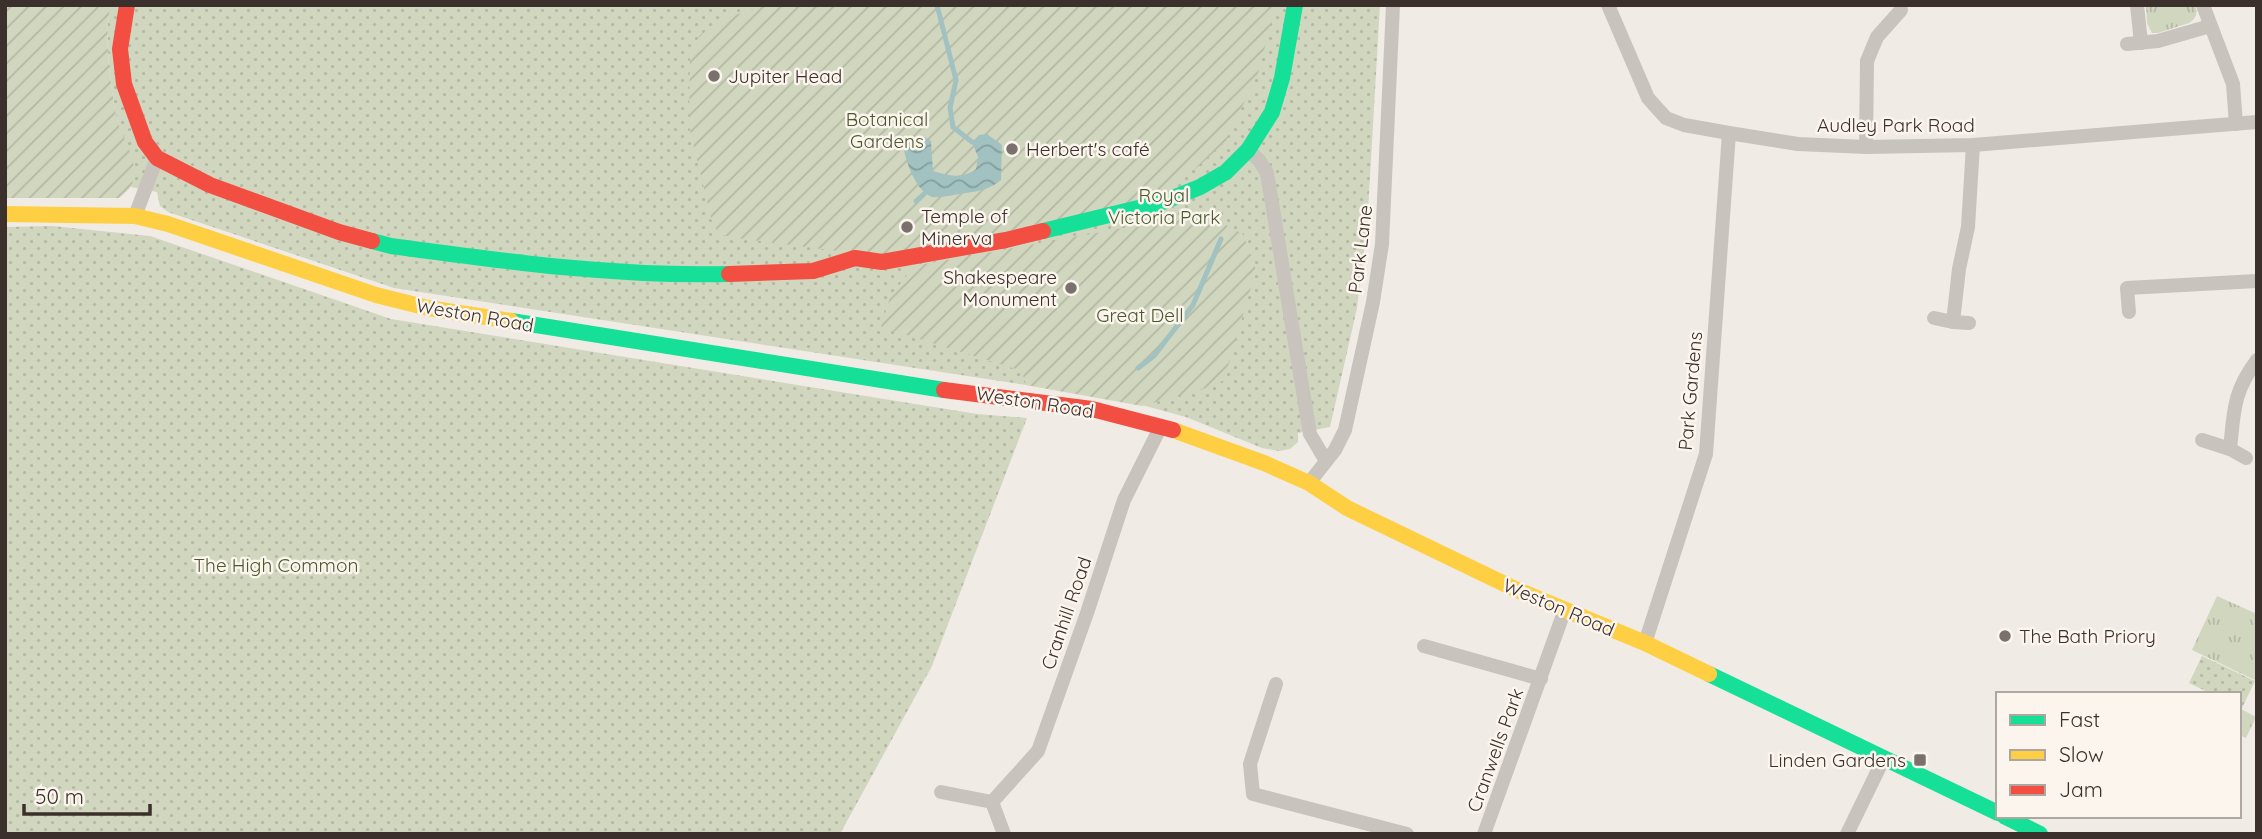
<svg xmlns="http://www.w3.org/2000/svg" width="2262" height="839" font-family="Quicksand,sans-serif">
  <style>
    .grass { fill: url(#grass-tufts) }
    .park { fill: url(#park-dots) }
    .garden { fill: url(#garden-furrows) }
    .water { fill: url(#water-waves) }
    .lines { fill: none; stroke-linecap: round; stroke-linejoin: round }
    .stream { stroke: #a1c2c1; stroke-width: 5 }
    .street { stroke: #c9c3be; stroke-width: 14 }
    .fast { stroke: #16e098; stroke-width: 16 }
    .slow { stroke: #ffcf43; stroke-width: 16 }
    .jam { stroke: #f24e42; stroke-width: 16 }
    .poi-dot { fill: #7a716c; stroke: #fbf5ee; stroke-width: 2.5 }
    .labels { text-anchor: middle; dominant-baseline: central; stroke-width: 5; stroke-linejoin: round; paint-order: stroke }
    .poi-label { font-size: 19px; fill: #3b302b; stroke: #fbf5ee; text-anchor: start }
    .park-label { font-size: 19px; fill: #4a5a2e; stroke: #fbf5ee }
    .street-label { font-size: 19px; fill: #3b302b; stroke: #fbf5ee }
  </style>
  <defs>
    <pattern id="grass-tufts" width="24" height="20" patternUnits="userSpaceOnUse" patternTransform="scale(1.75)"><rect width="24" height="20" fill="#d1d6bf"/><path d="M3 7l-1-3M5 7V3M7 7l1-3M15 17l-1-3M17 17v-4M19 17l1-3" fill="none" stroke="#b4b8a4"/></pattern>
    <pattern id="park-dots" width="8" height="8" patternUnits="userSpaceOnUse" patternTransform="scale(1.75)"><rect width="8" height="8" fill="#d1d6bf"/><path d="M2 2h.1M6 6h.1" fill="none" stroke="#b4b8a4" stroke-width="1.8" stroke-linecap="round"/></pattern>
    <pattern id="garden-furrows" width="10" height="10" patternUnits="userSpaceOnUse" patternTransform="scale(1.75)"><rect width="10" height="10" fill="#d1d6bf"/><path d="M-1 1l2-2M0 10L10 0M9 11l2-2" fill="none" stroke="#b4b8a4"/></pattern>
    <pattern id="water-waves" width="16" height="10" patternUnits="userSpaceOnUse" patternTransform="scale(1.75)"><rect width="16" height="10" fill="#a1c2c1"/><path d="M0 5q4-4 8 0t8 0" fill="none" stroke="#849e9d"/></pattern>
  </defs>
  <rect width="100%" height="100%" fill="#f0ebe5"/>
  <!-- grass -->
  <g class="grass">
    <path d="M2146,5H2195C2198,12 2196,19 2189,23L2158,33H2152L2147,23Z"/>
    <polygon points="2217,596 2257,614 2257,681 2192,650"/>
    <polygon points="2239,708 2256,717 2246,738 2239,735"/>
  </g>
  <!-- park -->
  <g class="park">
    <path d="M111,5H1380L1367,228L1357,308L1330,427L1298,433V442L1290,449L1279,451L1262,448L1186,417L1142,405L1026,385L394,288L168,212L160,206L157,192L131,187C138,162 123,143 117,119C111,91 103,32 111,5Z"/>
    <polygon points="52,226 150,236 391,319 977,414 1027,418 932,666 840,834 5,834 5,227"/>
    <polygon points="2202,656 2255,681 2242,708 2239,707 2239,694 2212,694 2189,683"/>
  </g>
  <!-- garden -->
  <g class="garden">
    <path d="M5,5H111C103,32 111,91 117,119C122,138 136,156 134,176C133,187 126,192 119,198H5Z"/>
    <polygon points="766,5 1276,5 1258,73 1226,141 1199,166 1163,190 1129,203 891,258 737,238 722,235 713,226 689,126 690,56 699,36 719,20"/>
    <polygon points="1197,210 1243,234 1256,270 1224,380 1210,387 1142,406 1026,385 1023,375 1016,369 881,327 890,297 914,266 1162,221"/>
  </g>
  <!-- water -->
  <path class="water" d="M987,134L1002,145L1001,180C991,189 979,191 966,193C956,194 943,198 933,197C916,194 903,156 903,141L923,136L931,141L933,171C949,176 962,179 976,169L978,157L972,142L979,135Z"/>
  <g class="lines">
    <!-- stream -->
    <g class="stream">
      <polyline points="937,5 956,80 950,108 953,127 972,142"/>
      <polyline points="916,201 925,193"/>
      <polyline points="1138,368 1154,356 1193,305 1221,239"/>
    </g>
    <!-- street -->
    <g class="street">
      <polyline points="1608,5 1648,98 1666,118 1684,125 1729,133 1798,144 1866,147 1973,145 2257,122"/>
      <polyline points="2137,5 2141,43"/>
      <polyline points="2203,5 2233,84 2236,124"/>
      <polyline points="2127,44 2158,41 2210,26"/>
      <polyline points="1866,147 1867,61 1877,37 1901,10"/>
      <polyline points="1248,150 1259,160 1267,173 1310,434 1326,461"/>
      <polyline points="135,216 157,158"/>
      <polyline points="2129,312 2127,288 2257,281"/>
      <polyline points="1934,318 1953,322 1969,323"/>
      <polyline points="1953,322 1959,269 1968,227 1973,145"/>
      <polyline points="2202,440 2230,449 2246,458"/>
      <path d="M2230,449C2234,411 2233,392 2257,360"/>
      <polyline points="1309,483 1335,450 1345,430 1373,302 1382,244 1393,5"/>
      <polyline points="1645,643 1706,454 1729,133"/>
      <polyline points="1424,646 1541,679"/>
      <polyline points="1276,684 1250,764 1253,794 1407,834"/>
      <polyline points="941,792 992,802"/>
      <polyline points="1004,834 992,802 1038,751 1087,613 1124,500 1161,426"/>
      <polyline points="1484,834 1564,612"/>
      <polyline points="1847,834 1884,758"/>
    </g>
    <!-- fast -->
    <g class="fast">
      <polyline points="1043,231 1163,202 1200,187 1226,172 1248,150 1272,112 1282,78 1295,5"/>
      <path d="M372,241L391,246C503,261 615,277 729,274"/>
      <polyline points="511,321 944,390"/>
      <polyline points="1709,674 1998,813"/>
      <polyline points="2004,816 2040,834"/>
    </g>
    <!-- slow -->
    <g class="slow">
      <polyline points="5,214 135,216 168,224 376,295 428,308 511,321"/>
      <polyline points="1173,430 1264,463 1309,483 1347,508 1515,589 1645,643 1709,674"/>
    </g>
    <!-- jam -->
    <g class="jam">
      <polyline points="127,5 120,49 124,84 145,142 157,158 210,185 339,232 372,241"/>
      <polyline points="729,274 813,271 855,258 882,262 1006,240 1043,231"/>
      <polyline points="944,390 1092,409 1173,430"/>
    </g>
  </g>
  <!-- markers -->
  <g class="poi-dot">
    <circle cx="714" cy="76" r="7"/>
    <circle cx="1012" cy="149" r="7"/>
    <circle cx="907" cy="227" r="7"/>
    <circle cx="1071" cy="288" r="7"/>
    <circle cx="2005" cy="636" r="7"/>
    <rect x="1913" y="753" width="14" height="14" rx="3.5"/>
  </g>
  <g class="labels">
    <!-- poi labels -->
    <g class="poi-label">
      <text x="728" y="76">Jupiter Head</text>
      <text x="1026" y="149">Herbert's café</text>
      <text x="921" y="216">Temple of<tspan x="921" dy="22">Minerva</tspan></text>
      <text x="1057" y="277" text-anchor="end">Shakespeare<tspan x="1057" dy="22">Monument</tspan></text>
      <text x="2019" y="636">The Bath Priory</text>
      <text x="1906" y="760" text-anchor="end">Linden Gardens</text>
    </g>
    <!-- park labels -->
    <g class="park-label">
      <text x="887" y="119">Botanical<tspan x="887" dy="22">Gardens</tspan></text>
      <text x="1164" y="195">Royal<tspan x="1164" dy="22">Victoria Park</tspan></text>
      <text x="1140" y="315">Great Dell</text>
      <text x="276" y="565">The High Common</text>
    </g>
    <!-- street labels -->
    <g class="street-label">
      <text x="1896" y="125">Audley Park Road</text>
      <text transform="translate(1360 249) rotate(-83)">Park Lane</text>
      <text transform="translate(475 315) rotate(10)">Weston Road</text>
      <text transform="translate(1690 391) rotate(-85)">Park Gardens</text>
      <text transform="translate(1035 402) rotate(9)">Weston Road</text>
      <text transform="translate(1559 607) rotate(23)">Weston Road</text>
      <text transform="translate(1066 613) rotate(-71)">Cranhill Road</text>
      <text transform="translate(1495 750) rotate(-70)">Cranwells Park</text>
    </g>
  </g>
  <!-- border -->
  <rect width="2262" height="839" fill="none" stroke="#3b302b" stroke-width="14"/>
  <!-- legend -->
  <rect x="1996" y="692" width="245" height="126" fill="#fbf5ee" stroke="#aea6a0" stroke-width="2"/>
  <rect x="2010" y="715" width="35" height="10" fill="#16e098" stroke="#aea6a0" stroke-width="2"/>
  <text x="2059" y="727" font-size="21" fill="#3b302b">Fast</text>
  <rect x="2010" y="750" width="35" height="10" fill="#ffcf43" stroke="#aea6a0" stroke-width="2"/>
  <text x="2059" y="762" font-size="21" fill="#3b302b">Slow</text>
  <rect x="2010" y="785" width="35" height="10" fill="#f24e42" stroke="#aea6a0" stroke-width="2"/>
  <text x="2059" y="797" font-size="21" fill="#3b302b">Jam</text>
  <!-- scale -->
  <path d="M24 804v10h126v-10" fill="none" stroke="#3b302b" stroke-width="3.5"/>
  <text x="35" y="804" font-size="21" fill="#3b302b" stroke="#fbf5ee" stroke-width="5" paint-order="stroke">50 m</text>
</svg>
